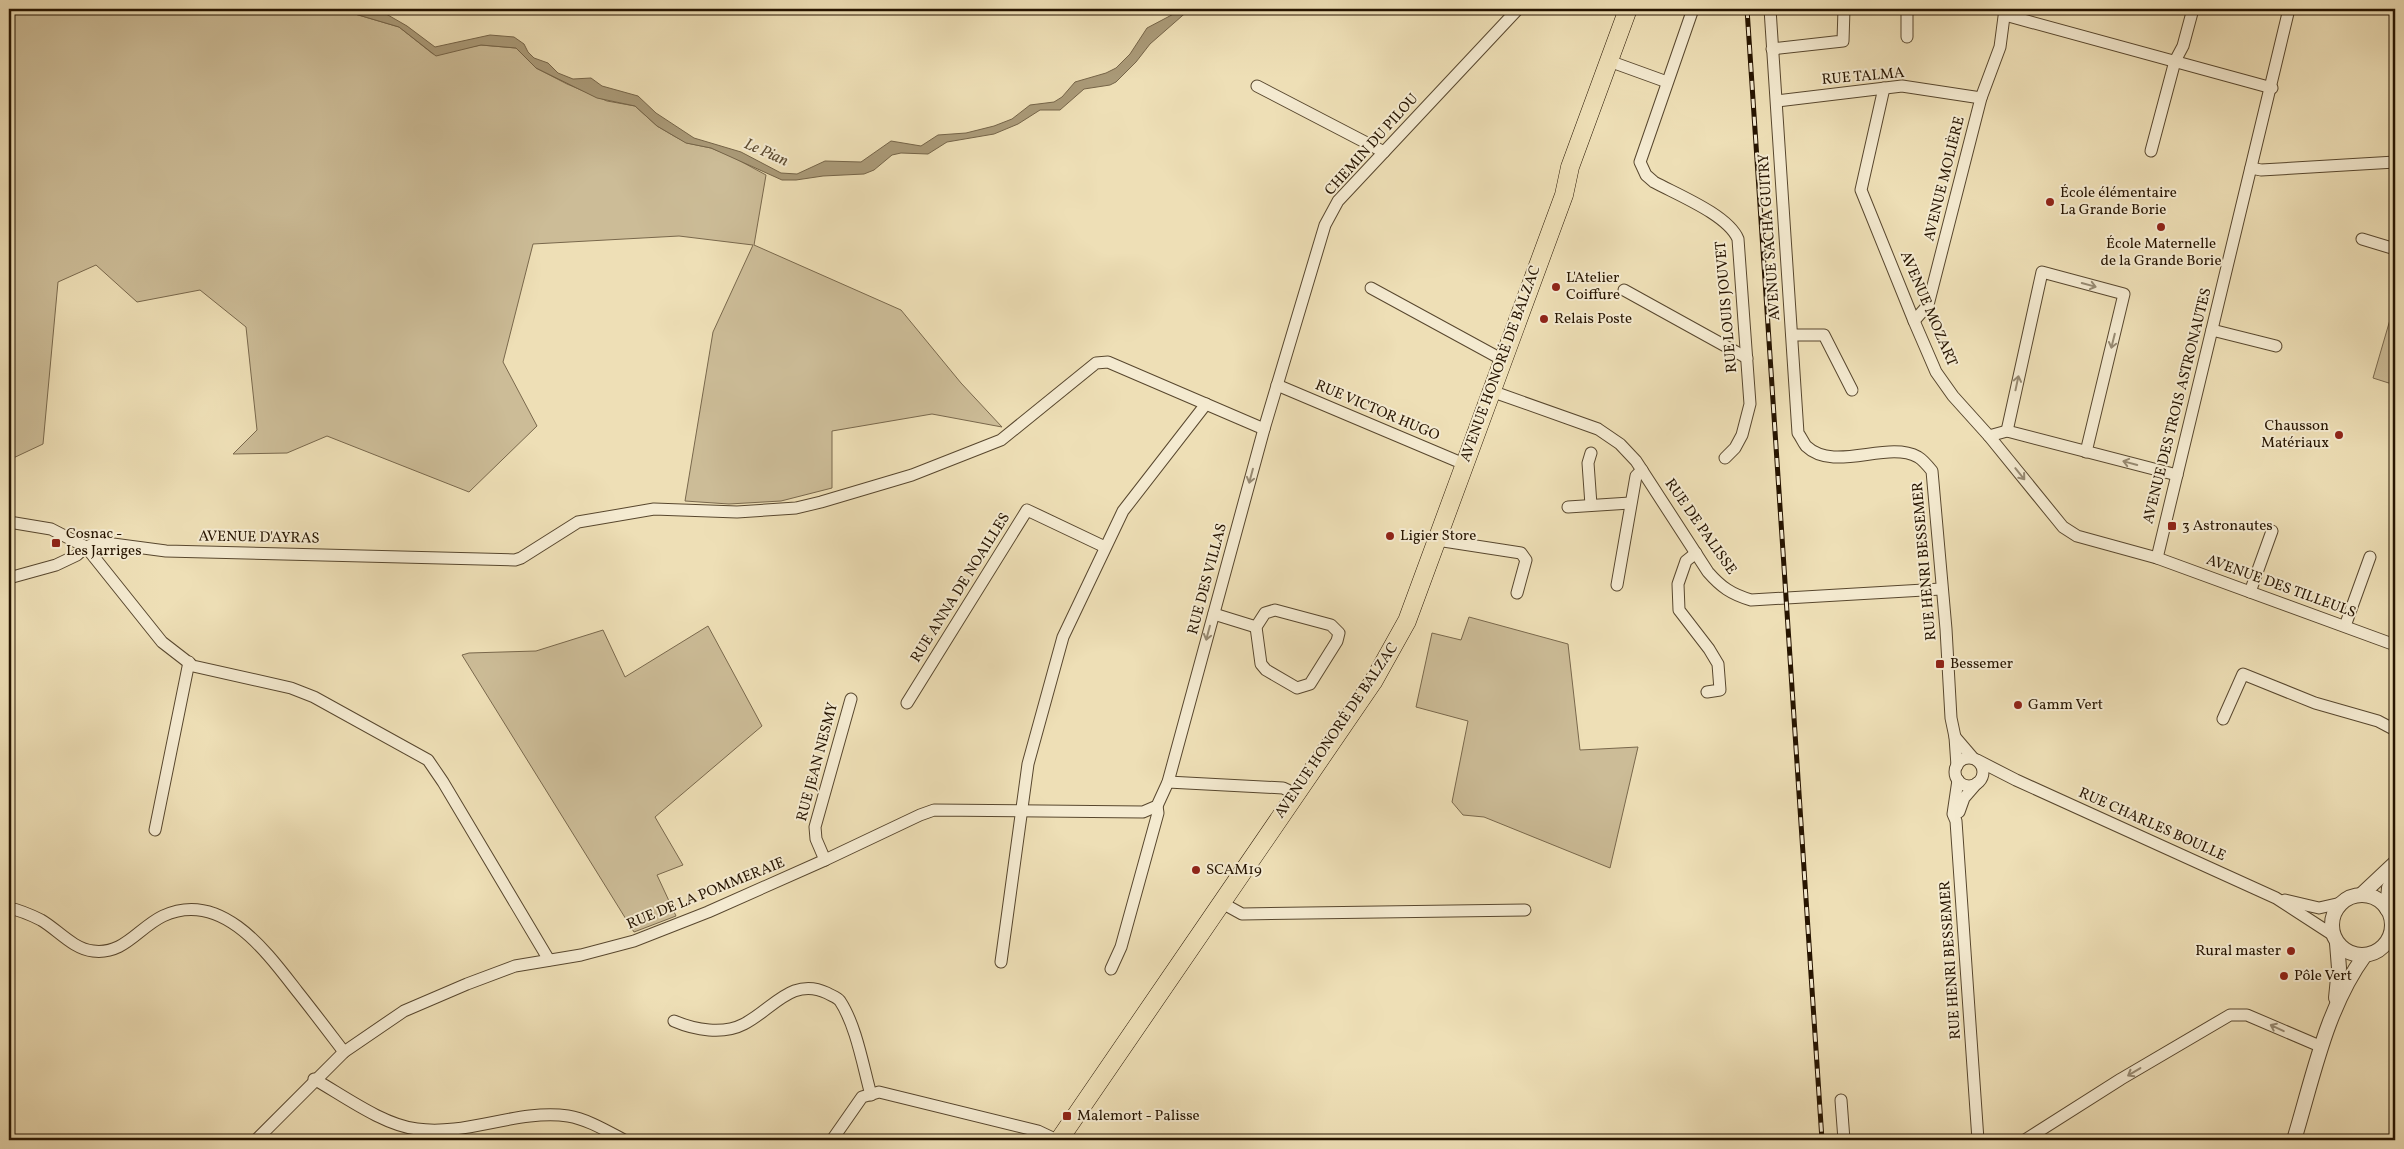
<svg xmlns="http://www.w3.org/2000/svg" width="2404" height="1149" font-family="Vollkorn,serif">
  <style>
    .green { fill: #ccbc97; stroke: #79684c }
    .water { fill: #aa9a78; stroke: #756448 }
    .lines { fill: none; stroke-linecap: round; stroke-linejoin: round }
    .minor-casing { stroke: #58472e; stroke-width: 13 }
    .tertiary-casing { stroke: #58472e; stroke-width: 16 }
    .primary-casing { stroke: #261400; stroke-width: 19 }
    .minor { stroke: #f4ead0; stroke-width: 11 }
    .tertiary { stroke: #f4ead0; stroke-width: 14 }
    .primary { stroke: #eedfb6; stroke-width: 18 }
    .rail-casing { stroke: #261400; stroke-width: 5 }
    .rail { stroke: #f4ead0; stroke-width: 3; stroke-dasharray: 9; stroke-linecap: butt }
    .oneway { stroke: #978a72 }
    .poi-dot { fill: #8f2418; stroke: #f4ead0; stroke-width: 2 }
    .labels { text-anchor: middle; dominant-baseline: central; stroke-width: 4; stroke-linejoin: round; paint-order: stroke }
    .street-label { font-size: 15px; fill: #261400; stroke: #f4ead0 }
    .poi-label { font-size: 15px; fill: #261400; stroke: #f4ead0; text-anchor: start }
    .water-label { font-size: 16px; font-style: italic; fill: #5b4a30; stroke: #f4ead0 }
  </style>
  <rect width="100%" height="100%" fill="#eedfb6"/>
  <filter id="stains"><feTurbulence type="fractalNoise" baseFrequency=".004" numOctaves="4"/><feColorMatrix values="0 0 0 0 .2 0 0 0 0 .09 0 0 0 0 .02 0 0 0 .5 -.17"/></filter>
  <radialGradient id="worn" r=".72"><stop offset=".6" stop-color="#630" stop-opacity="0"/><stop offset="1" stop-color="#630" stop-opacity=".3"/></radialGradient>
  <!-- green -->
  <g class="green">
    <polygon points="9,9 347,9 355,14 399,27 433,54 481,45 516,48 536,68 567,84 607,101 635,106 657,126 674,136 687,143 711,148 731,156 766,175 754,245 901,310 961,383 1002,427 932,414 832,431 832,488 781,501 729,504 685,501 713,332 753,245 679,236 533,244 503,362 537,426 469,492 327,436 287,453 233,454 257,430 246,327 200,290 137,302 96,265 58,282 43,444 9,460"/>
    <polygon points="2394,306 2395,307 2395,385 2373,378"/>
    <polygon points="1469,617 1568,644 1580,750 1638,747 1610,868 1484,817 1463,815 1452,802 1468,721 1416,707 1432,633 1461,640"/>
    <polygon points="708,626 762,726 655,817 683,865 657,875 676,916 634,932 462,655 469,653 536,651 603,630 625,677"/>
  </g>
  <!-- water -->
  <polygon class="water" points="347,9 381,11 407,26 435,47 490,35 514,37 524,44 528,52 534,58 548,63 558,73 573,79 591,78 602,86 638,96 656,113 694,138 741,152 781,173 797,174 825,161 861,162 891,141 921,146 938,135 966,133 994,126 1012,119 1030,105 1054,102 1062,97 1075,82 1106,73 1116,68 1130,54 1147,28 1183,9 1190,9 1150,44 1136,62 1116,82 1110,85 1084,89 1060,110 1040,110 1018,124 994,134 947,142 928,154 901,153 892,155 874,170 864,174 823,176 796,180 782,180 711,148 686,143 657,126 635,106 597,98 536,68 516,48 481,45 436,56 399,27 355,14"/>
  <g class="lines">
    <defs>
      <g id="minor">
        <path d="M1693,9L1640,162L1646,175L1654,182C1678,195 1728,215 1738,239L1750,404L1742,435L1735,448L1725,458"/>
        <path d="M1770,9L1798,433C1801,437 1803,442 1806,446C1834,473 1887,440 1918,457C1923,460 1928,466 1932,471L1946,629L1951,718L1955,737L1957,766"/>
        <polyline points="1907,9 1907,37"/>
        <polyline points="2005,15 2272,88"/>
        <polyline points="1772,49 1843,41 1844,9"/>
        <polyline points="1609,61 1667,82"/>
        <polyline points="1257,86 1384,152"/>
        <polyline points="1884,88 1861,190 1914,321 1936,372 1953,396 1989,436 2063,527 2077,536 2157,558 2395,645"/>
        <polyline points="1777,101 1902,86 1981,98"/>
        <polyline points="2151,151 2175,61 2183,46 2193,9"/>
        <polyline points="2251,168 2261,170 2395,162"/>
        <polyline points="2362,239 2395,249"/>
        <polyline points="1371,288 1503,360"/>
        <polyline points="1624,290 1747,358"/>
        <polyline points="1914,321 1928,305 1981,98 2000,47 2005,9"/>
        <polyline points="2212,330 2276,346"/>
        <polyline points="1792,335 1824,335 1852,390"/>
        <polyline points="1277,385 1464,464"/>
        <path d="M1491,391L1598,429L1620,444L1636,461L1708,572C1721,587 1731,594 1751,600L1941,589"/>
        <polyline points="2007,431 2042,272 2124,294 2086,452"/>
        <polyline points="1989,436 2007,431 2177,475"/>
        <polyline points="1591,505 1588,463 1591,453"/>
        <polyline points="1568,507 1630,503"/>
        <polyline points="9,522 51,529 86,547 162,642 193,666 291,688 314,697 428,760 443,782 549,960"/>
        <polyline points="1437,540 1521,553 1526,560 1517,593"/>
        <polyline points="1696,553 1686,561 1678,584 1679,610 1709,649 1718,664 1720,690 1707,692"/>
        <polyline points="2157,558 2289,9"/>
        <polyline points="9,578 56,565 77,555 86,547 98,542 166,551 515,560 521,558 578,522 654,509 737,512 796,508 821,502 912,475 1001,440 1096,363 1108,362 1264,429"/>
        <polyline points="1617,585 1636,476 1642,470"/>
        <polyline points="2250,592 2272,531"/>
        <polygon points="1275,610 1331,625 1339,633 1337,641 1310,684 1297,688 1266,670 1261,664 1256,627 1265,613"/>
        <polyline points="1214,614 1256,627"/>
        <polyline points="2345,626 2370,557"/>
        <polyline points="907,703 1027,510 1105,547"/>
        <polyline points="2223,719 2243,674 2315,703 2378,721 2395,730"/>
        <polyline points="1955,737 1973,758"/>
        <circle cx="1969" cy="772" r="14"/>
        <polyline points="1977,760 2016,780 2276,898 2333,935"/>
        <polyline points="1958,780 1953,814 1956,821 1978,1140"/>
        <polyline points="1168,782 1283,788 1296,794"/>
        <polyline points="1959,812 1964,798 1977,783"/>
        <polyline points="155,830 189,662"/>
        <polyline points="825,860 816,839 815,827 851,699"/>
        <polyline points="2285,900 2319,908 2341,903"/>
        <polyline points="1222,903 1242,914 1525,910"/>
        <path d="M9,908C19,910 31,915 41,920C57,929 73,949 93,951C124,955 138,928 163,916C221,889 266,951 297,991C313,1011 328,1031 344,1052"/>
        <polyline points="1001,962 1028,764 1063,637 1123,511 1206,404"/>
        <polyline points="1111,969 1121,947 1158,813 1157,806"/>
        <path d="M674,1021C695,1030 723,1035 744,1024C772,1010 792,976 827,993C832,996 837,997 840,1001C856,1025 863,1066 871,1095"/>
        <path d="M314,1079C344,1096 383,1125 417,1129C467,1136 517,1109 568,1116C587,1119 607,1131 624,1140"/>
        <polyline points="1841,1100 1844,1140"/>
        <polyline points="256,1140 344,1052 404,1011 467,984 515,966 581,955 634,941 708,912 825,860 920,815 934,810 1143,812 1157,806 1168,782 1264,429 1325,225 1338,201 1518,9"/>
        <polyline points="832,1140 862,1097 879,1092 1038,1131 1057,1140"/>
        <polyline points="2025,1140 2121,1079 2230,1015 2247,1015 2322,1047"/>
      </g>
      <g id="tertiary">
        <polyline points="2361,895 2395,863"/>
        <circle cx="2362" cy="925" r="30"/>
        <polyline points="2387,909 2389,888 2395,875"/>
        <polyline points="2336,998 2339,968 2337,943"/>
        <path d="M2294,1140C2313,1078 2326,1008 2365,955"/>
      </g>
      <polyline id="primary" points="1059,1140 1373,682 1407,621 1564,195 1570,167 1628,9"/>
    </defs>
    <!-- minor casing -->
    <use href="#minor" class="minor-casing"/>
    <!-- tertiary casing -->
    <use href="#tertiary" class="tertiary-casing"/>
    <!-- primary casing -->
    <use href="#primary" class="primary-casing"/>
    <!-- minor -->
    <use href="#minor" class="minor"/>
    <!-- tertiary -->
    <use href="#tertiary" class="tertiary"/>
    <!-- primary -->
    <use href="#primary" class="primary"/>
    <defs>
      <polyline id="rail" points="1747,9 1822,1140"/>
    </defs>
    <!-- rail casing -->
    <use href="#rail" class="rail-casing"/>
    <!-- rail -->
    <use href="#rail" class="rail"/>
  </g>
  <!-- one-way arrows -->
  <defs><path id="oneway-shaft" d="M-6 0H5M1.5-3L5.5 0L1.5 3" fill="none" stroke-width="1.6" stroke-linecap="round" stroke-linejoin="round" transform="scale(1.25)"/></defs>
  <g class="oneway">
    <use href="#oneway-shaft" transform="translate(2089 285) rotate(15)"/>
    <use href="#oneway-shaft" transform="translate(2113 341) rotate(104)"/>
    <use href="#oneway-shaft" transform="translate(2017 383) rotate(-78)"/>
    <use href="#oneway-shaft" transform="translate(2130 463) rotate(-165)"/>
    <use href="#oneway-shaft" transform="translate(2020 474) rotate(51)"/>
    <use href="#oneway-shaft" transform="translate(1251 476) rotate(105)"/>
    <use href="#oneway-shaft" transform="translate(1208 633) rotate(105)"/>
    <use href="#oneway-shaft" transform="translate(2277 1028) rotate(-155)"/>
    <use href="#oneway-shaft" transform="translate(2134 1072) rotate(149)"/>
  </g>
  <!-- markers -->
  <g class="poi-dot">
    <circle cx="2050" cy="202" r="5"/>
    <circle cx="2161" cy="227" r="5"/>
    <circle cx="1556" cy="287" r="5"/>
    <circle cx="1544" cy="319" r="5"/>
    <circle cx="2339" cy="435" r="5"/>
    <rect x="2167" y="521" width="10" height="10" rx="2.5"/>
    <circle cx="1390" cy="536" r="5"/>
    <rect x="51" y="538" width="10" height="10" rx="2.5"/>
    <rect x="1935" y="659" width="10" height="10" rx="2.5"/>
    <circle cx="2018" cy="705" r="5"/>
    <circle cx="1196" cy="870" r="5"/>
    <circle cx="2291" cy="951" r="5"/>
    <circle cx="2284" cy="976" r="5"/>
    <rect x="1062" y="1111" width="10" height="10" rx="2.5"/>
  </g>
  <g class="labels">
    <!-- street labels -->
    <g class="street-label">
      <text transform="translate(1863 77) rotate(-5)">RUE TALMA</text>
      <text transform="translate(1372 145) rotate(-48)">CHEMIN DU PILOU</text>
      <text transform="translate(1945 179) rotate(-76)">AVENUE MOLIÈRE</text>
      <text transform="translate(1770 237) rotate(-94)">AVENUE SACHA GUITRY</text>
      <text transform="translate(1727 307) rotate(-95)">RUE LOUIS JOUVET</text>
      <text transform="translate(1928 309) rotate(67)">AVENUE MOZART</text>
      <text transform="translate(1501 364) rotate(-70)">AVENUE HONORÉ DE BALZAC</text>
      <text transform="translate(2178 406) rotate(-76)">AVENUE DES TROIS ASTRONAUTES</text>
      <text transform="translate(1377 411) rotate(23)">RUE VICTOR HUGO</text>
      <text transform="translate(1700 527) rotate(55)">RUE DE PALISSE</text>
      <text transform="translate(259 538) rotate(1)">AVENUE D'AYRAS</text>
      <text transform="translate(1925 561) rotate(-95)">RUE HENRI BESSEMER</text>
      <text transform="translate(1208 579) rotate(-75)">RUE DES VILLAS</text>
      <text transform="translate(2281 587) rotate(20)">AVENUE DES TILLEULS</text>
      <text transform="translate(961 588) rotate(-58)">RUE ANNA DE NOAILLES</text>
      <text transform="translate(1337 731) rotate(-56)">AVENUE HONORÉ DE BALZAC</text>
      <text transform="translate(818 762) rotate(-75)">RUE JEAN NESMY</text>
      <text transform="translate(2152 825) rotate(24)">RUE CHARLES BOULLE</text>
      <text transform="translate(706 894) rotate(-22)">RUE DE LA POMMERAIE</text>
      <text transform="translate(1951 960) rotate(-94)">RUE HENRI BESSEMER</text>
    </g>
    <!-- poi labels -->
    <g class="poi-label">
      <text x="2060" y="193">École élémentaire<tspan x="2060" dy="17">La Grande Borie</tspan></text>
      <text x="2161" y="244" text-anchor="middle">École Maternelle<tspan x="2161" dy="17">de la Grande Borie</tspan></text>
      <text x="1566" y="278">L'Atelier<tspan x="1566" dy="17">Coiffure</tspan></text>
      <text x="1554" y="319">Relais Poste</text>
      <text x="2329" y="426" text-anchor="end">Chausson<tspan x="2329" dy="17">Matériaux</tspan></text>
      <text x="2182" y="526">3 Astronautes</text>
      <text x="66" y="534">Cosnac -<tspan x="66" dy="17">Les Jarriges</tspan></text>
      <text x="1400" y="536">Ligier Store</text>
      <text x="1950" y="664">Bessemer</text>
      <text x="2028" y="705">Gamm Vert</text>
      <text x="1206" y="870">SCAM19</text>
      <text x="2281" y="951" text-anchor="end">Rural master</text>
      <text x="2294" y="976">Pôle Vert</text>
      <text x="1077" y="1116">Malemort - Palisse</text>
    </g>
    <!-- water labels -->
    <g class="water-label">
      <text transform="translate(766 153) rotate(24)">Le Pian</text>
    </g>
  </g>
  <!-- margin -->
  <rect width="2404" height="1149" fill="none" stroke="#eedfb6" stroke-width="30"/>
  <rect x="10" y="10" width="2384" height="1129" fill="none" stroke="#261400" stroke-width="2.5"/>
  <rect x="15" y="15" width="2374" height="1119" fill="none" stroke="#261400"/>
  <rect width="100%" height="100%" filter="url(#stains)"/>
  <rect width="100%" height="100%" fill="url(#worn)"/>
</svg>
